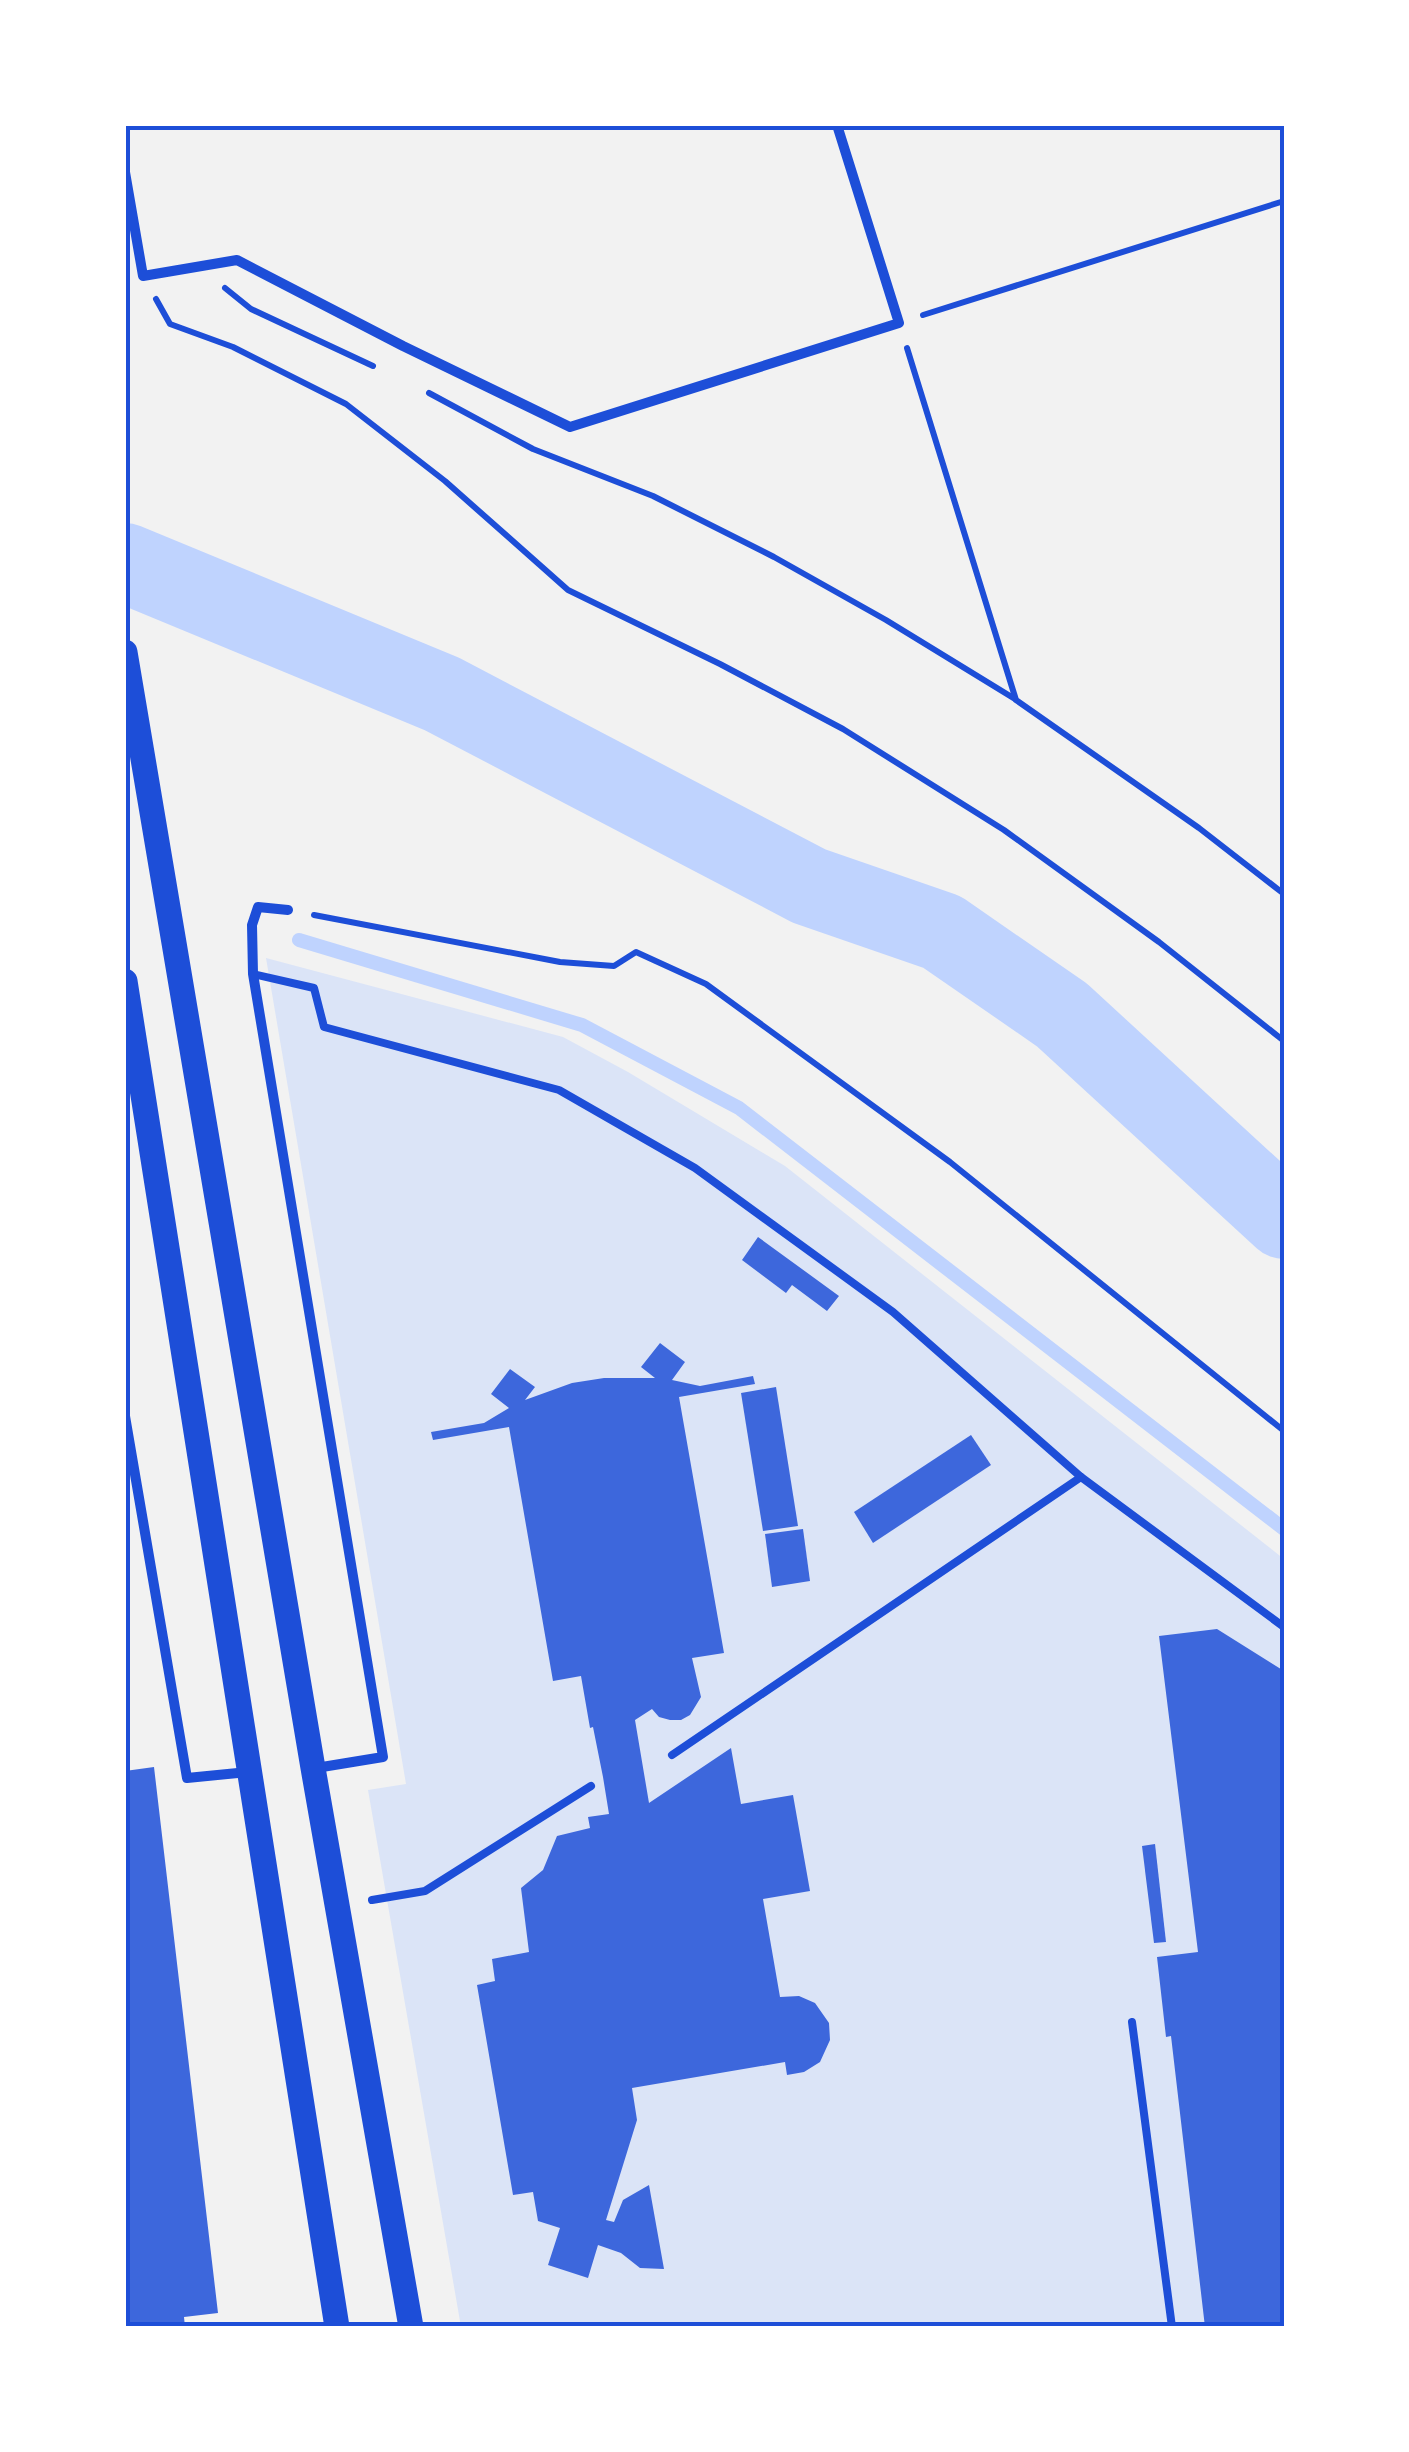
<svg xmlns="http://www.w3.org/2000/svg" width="1409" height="2452" font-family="Karla,sans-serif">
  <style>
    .green { fill: #dbe4f7 }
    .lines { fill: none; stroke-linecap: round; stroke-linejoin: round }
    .stream { stroke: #bfd3fe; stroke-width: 14 }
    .river { stroke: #bfd3fe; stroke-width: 80 }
    .building { fill: #3d67dc }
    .path { stroke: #1d4ed8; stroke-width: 6 }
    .service { stroke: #1d4ed8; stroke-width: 8 }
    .minor { stroke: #1d4ed8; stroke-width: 10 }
    .primary { stroke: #1d4ed8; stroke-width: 25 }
    .neatline { fill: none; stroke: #1d4ed8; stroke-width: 4 }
  </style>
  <rect width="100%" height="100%" fill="#f2f2f2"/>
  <!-- green -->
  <polygon class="green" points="266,958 563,1037 628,1072 785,1166 1284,1559 1284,2327 461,2327 368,1790 406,1784"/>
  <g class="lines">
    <!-- stream -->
    <polyline class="stream" points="299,940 582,1025 739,1108 1284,1529"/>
    <!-- river -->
    <polyline class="river" points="125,563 442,694 809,886 942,932 1062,1015 1284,1219"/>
  </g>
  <!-- building -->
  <g class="building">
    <polygon points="758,1237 839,1296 827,1311 792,1285 786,1293 742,1260"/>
    <polygon points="660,1343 685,1362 672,1380 700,1386 753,1376 755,1384 679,1397 724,1653 692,1658 701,1697 690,1715 681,1720 670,1720 659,1717 652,1709 635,1720 649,1803 731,1748 741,1804 793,1795 810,1891 763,1899 780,1997 799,1996 815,2003 829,2023 830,2040 820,2062 804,2072 787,2075 785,2062 632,2088 637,2120 606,2220 614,2222 623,2200 649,2185 664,2269 640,2268 621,2253 598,2245 588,2278 548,2265 560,2228 538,2221 533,2192 513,2195 477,1985 495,1981 492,1959 529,1952 521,1888 543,1870 557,1836 590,1828 588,1817 609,1814 603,1777 593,1727 590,1728 581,1676 553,1681 509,1427 433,1440 431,1432 484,1423 509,1408 491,1394 510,1369 535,1387 525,1400 572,1383 604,1378 655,1378 641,1367"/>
    <polygon points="776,1387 798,1526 763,1531 741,1393"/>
    <polygon points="971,1435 991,1465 873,1543 854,1512"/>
    <polygon points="803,1529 810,1581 772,1587 765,1534"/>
    <polygon points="1217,1629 1284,1671 1284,2327 1205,2327 1171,2036 1166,2037 1157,1957 1198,1952 1159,1636"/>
    <polygon points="154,1767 218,2313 184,2317 185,2327 125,2327 125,1771"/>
    <polygon points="1155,1844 1166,1942 1154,1943 1142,1846"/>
  </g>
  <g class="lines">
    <!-- path -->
    <g class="path">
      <polyline points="225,288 251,309 373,366"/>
      <polyline points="156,299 170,324 233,347 346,404 445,481 568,590 720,664 843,729 1004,830 1159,942 1284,1041"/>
      <polyline points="923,315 1284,201"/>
      <polyline points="907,348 1016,700 1199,828 1284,894"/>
      <polyline points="429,393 533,449 653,496 774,557 886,620 1015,699"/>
      <polyline points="314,915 560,962 614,966 636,952 706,984 950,1162 1284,1431"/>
    </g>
    <!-- service -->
    <g class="service">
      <polyline points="253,974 314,988 324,1027 559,1090 695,1168 893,1312 1081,1477 1284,1627"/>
      <polyline points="672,1755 1081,1477"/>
      <polyline points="372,1900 425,1891 591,1786"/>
      <polyline points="1132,2022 1172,2327"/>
    </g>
    <!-- minor -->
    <g class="minor">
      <polyline points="125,172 143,276 237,260 403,346 570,427 899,323 837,125"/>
      <polyline points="288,910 258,907 252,925 253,974 383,1757 316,1768"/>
      <polyline points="125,1416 187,1778 248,1772"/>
    </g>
    <!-- primary -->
    <g class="primary">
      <polyline points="125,652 313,1768 411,2327"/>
      <polyline points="125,981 337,2327"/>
    </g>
  </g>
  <!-- border -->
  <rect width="1409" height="2452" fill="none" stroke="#ffffff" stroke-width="255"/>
  <rect x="128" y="128" width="1154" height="2196" class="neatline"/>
</svg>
